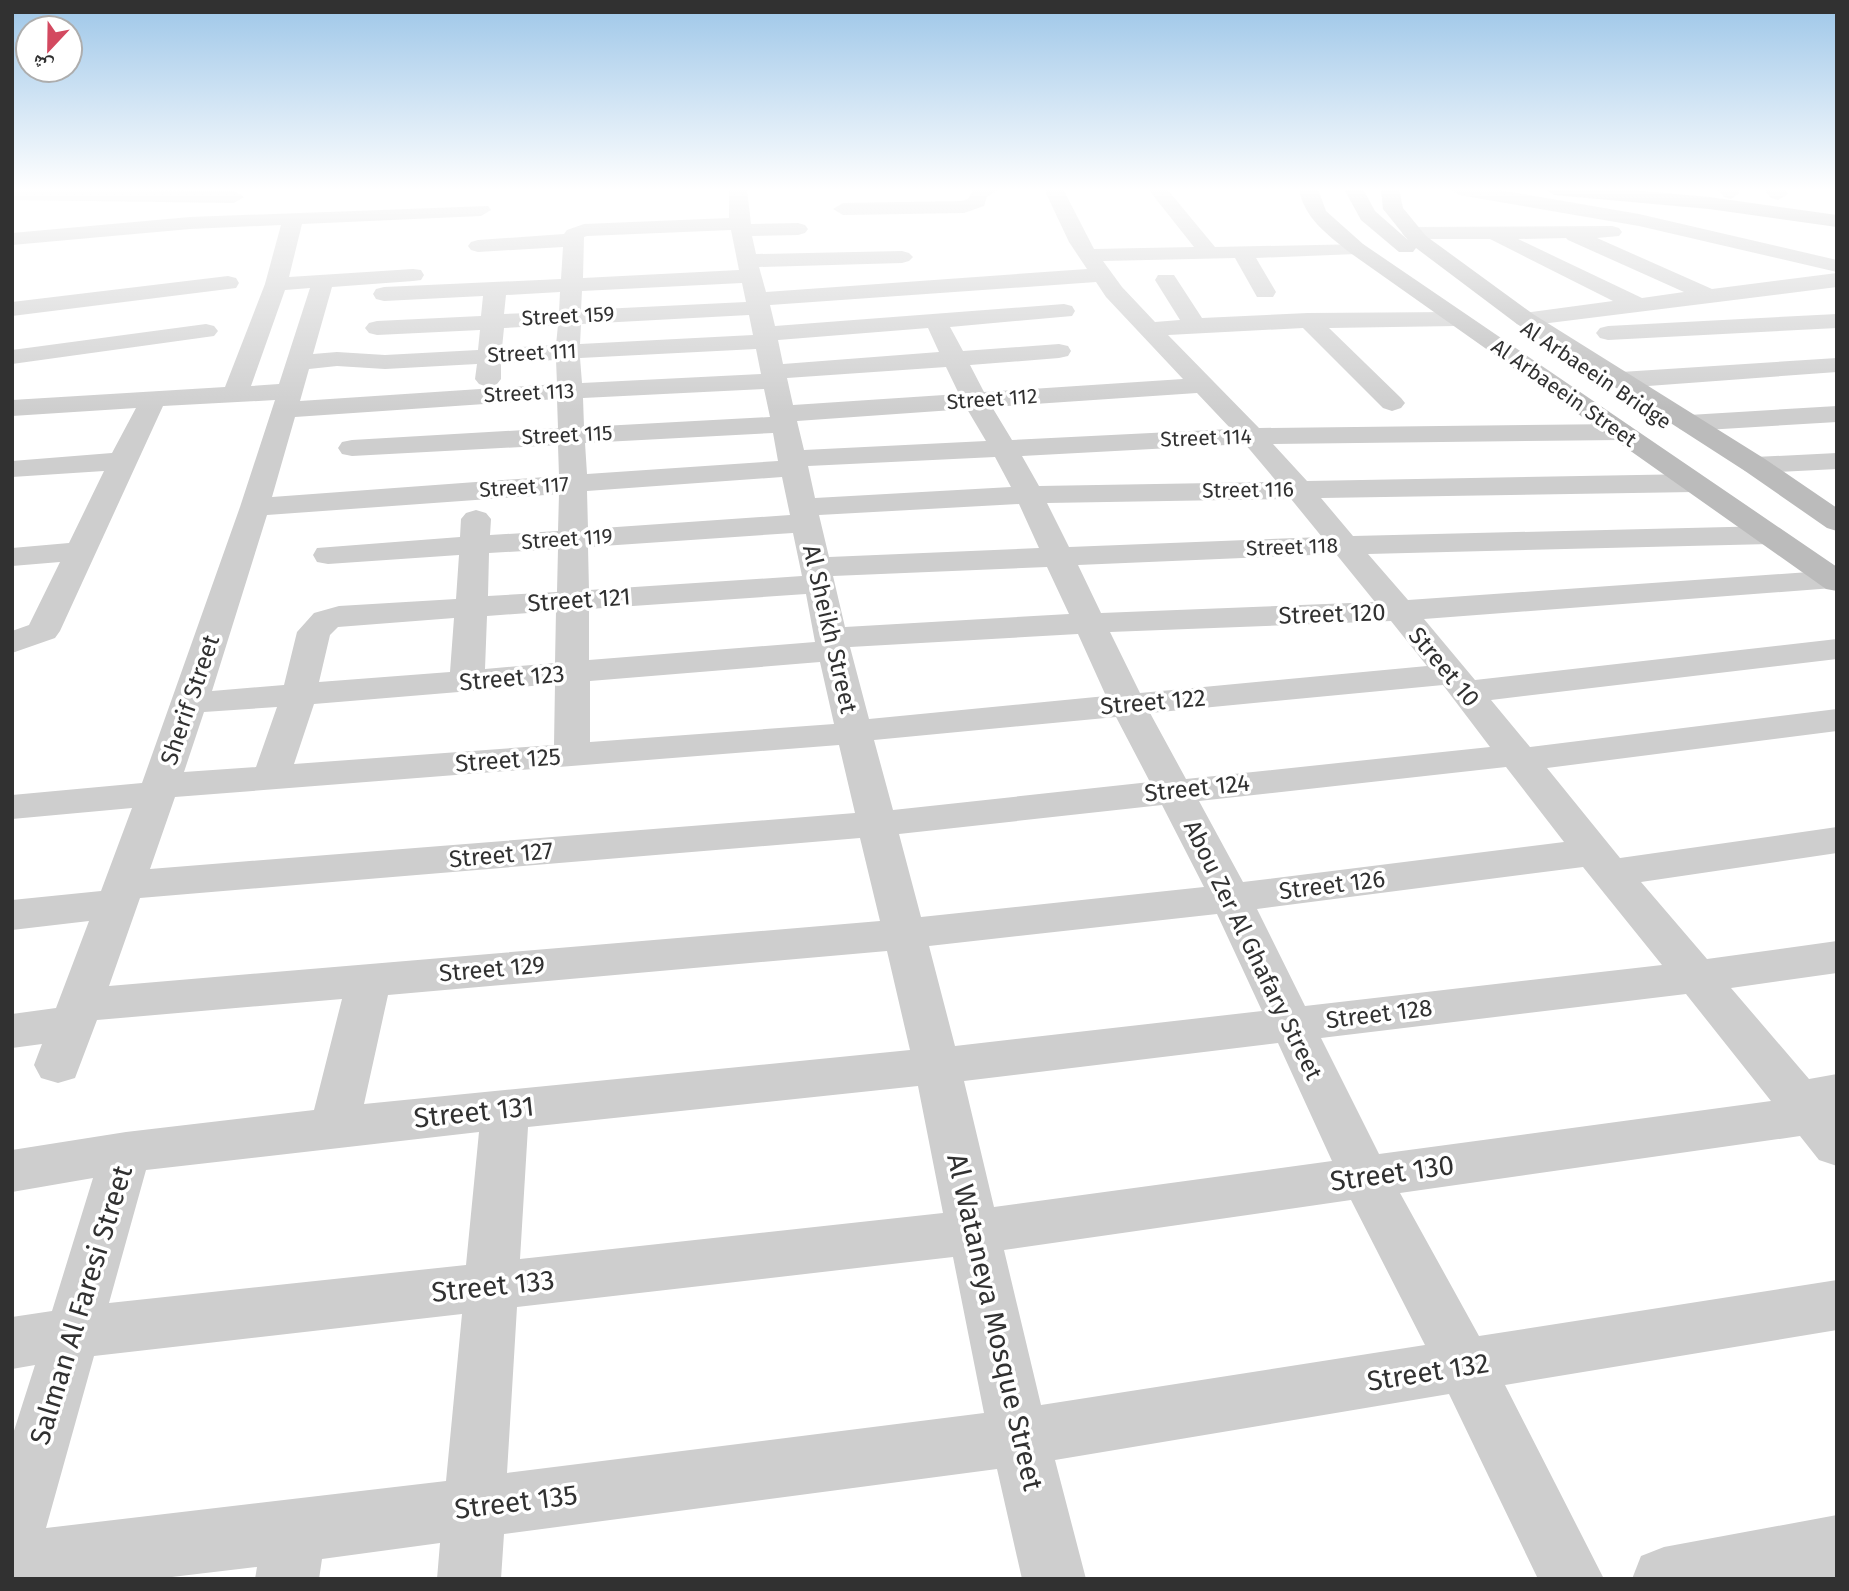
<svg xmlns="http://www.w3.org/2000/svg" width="1849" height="1591" font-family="'Fira Sans','Noto Naskh Arabic',sans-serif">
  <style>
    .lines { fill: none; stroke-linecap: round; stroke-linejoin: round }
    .street { fill: #cecece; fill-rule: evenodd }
    .secondary { fill: #bbb; fill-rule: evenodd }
    .labels { text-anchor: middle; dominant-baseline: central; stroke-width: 7; stroke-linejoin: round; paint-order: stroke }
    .far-street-label { font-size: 21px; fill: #313131; stroke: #fff }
    .street-label { font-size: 24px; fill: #313131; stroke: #fff }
    .near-street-label { font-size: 28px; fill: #313131; stroke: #fff }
  </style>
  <rect width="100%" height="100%" fill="#fff"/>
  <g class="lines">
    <!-- street -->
    <g class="street">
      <polygon points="12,189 234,191 244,197 234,203 12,200"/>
      <path d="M729,189H747L751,224L798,223L805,225L808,229L805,233L798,235L752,236L756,254L902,251L909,253L913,257L909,261L902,263L759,267L766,292L1087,269L1069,242L1044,189H1063L1094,249L1194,247L1148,189H1167L1215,247L1363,244L1366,248L1363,252L1356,254L1256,258L1276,292L1273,297H1257L1235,258L1103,261L1122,287L1155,322L1180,320L1155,280L1158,275H1174L1202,318L1308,313L1456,312L1464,314L1468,319L1464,324L1456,326L1329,328L1401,398L1405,403L1401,408L1392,411L1383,408L1303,328L1168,335L1259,428L1621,424L1630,426L1634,432L1630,438L1621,440L1273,444L1307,481L1694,474L1704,477L1708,483L1704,489L1694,492L1321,498L1353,536L1770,526L1781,529L1785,535L1781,541L1770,544L1368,554L1408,600L1837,570V588H1833L1424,619L1475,680L1837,639V659L1491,700L1530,747L1837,709V731L1547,768L1620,858L1837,827V853L1641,882L1707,959L1837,941V973L1731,988L1809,1079L1837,1074V1166L1819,1160L1800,1136L1400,1193L1479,1336L1837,1280V1330L1505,1385L1604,1579H1538L1449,1394L1055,1460L1086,1579H1022L997,1469L504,1534L501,1579H437L440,1543L322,1559L319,1579H255L257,1567L155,1579H12V1437L35,1365L12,1369V1317L52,1311L93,1178L12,1192V1150L126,1132L314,1110L342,999L97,1020L75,1078L58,1083L41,1078L34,1065L42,1044L12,1048V1014L56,1008L89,921L12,930V900L101,891L132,808L12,819V795L142,783L240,507L275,400L163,406L60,631L55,638L12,653V631L29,625L60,562L12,566V548L69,543L104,471L12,477V461L112,453L136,408L12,416V400L225,387L265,284L281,225L190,229L12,245V233L190,217L488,206L491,210L481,216L302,224L289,277L413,269L421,270L424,275L421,280L413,281L332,287L313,354L337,352L385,355L478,350L480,330L377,335L369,333L365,328L369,323L377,321L481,316L483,296L384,301L376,299L373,294L376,289L384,287L561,279L563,247L478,252L471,250L468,246L471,242L478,240L564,234L567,230L584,224L729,218ZM731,230L739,270L583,278L584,237L587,236ZM1096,282L1106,297L1183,379L984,392L970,365L1059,358L1068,356L1071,351L1068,346L1059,344L963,351L950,327L1072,316L1075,311L1072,306L1064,304L775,326L770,305ZM742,283L746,302L581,310L582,291ZM310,288L279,384L251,386L285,290ZM560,292L559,312L504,314L506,295ZM749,315L753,335L580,344L581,324ZM558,325L556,345L502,348L504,328ZM928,328L939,352L783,364L778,340ZM756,349L761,374L582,383L580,358ZM556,360L557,384L300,401L309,369L337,366L385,369L477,364L475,379L479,384L488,387L497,384L501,379V363ZM946,367L959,394L793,405L787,378ZM764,389L770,417L584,427L583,398ZM1197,393L1231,429L1012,440L992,407ZM557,399L558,428L352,440L342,442L338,448L342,454L352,456L558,445L559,476L272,497L295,417ZM967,409L986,441L804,450L797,421ZM773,433L778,461L587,474L585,443ZM1245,444L1277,482L1039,486L1022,456ZM995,457L1011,487L815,498L808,466ZM782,477L790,515L588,529L587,491ZM559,494L558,531L490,535L491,519L486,513L476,510L466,513L461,519L460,537L317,548L313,555L317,562L328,564L459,555L456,599L339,606L314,613L297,632L284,685L212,691L267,515ZM1291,499L1322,537L1069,547L1047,503ZM1019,504L1039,548L829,557L819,515ZM793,533L802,576L589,590L588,547ZM558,549L557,592L488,596L489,553ZM1336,554L1375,602L1101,613L1078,565ZM1047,567L1069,614L845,627L833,576ZM806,594L815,642L589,660V609ZM556,611L555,663L485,669L487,616ZM454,618L450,672L319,682L330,635L338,627ZM1391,621L1427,666L1140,693L1110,632ZM1078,634L1106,696L869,719L850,647ZM820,662L834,724L590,742V681ZM555,684L554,745L294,764L314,704ZM1443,685L1490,747L1186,779L1150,713ZM277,707L256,767L184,772L204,712ZM1116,717L1150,782L893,810L874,740ZM839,745L855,813L150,869L175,797ZM1506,767L1564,842L1243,882L1199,801ZM1162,805L1204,887L921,917L899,834ZM860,838L880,921L109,986L140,898ZM1583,867L1662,965L1305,1006L1257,909ZM1217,914L1262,1011L955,1046L929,946ZM887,951L910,1050L364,1104L388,995ZM1686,994L1771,1101L1379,1154L1321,1038ZM1278,1043L1332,1161L994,1207L964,1081ZM918,1086L943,1213L520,1259L528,1127ZM479,1132L466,1265L109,1303L146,1170ZM1351,1200L1425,1345L1041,1405L1004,1250ZM953,1257L984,1413L507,1473L517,1307ZM462,1314L446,1481L46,1528L94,1356Z"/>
      <polygon points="973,189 999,189 987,197 984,206 964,213 843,215 833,209 843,203 962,201 968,199"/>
      <polygon points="1450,189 1494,189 1639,214 1837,260 1837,272 1639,226 1459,195"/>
      <polygon points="1717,189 1738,189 1740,193 1731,199 1724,197"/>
      <polygon points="1763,189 1784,189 1788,194 1778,200 1771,198"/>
      <path d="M1612,226L1619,228L1622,232L1619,236L1597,238L1712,289L1837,273V287L1525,326L1517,324L1513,319L1517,314L1613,301L1490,239H1412L1405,237L1402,233L1405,229L1412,227ZM1566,238L1568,240L1684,292L1642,298L1518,239Z"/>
      <polygon points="228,276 236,278 239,283 236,288 12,316 12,302"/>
      <polygon points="1837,314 1837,328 1608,340 1600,338 1596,333 1600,328 1608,326"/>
      <polygon points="206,324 214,326 218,331 214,336 12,364 12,350"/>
      <polygon points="1837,358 1837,372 1621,388 1612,385 1608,380 1612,375 1621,372"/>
      <polygon points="1837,406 1837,422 1689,431 1680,429 1676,423 1680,417 1689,415"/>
      <polygon points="1837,453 1837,469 1755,473 1745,471 1741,465 1745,459 1755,457"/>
      <polygon points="1837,1515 1837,1577 1632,1579 1641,1556 1664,1547"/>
    </g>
    <!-- secondary -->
    <g class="secondary">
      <path d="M1299,189H1318L1326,211L1363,244L1837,567V591L1826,589L1349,252C1327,234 1304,218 1299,189Z"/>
      <polygon points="1344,189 1363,189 1375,211 1408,240 1383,209 1381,189 1399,189 1403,208 1426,236 1533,314 1765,459 1837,508 1837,531 1827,528 1745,471 1517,324 1416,248 1413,252 1399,252 1361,220"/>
      <polygon points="1545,189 1621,189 1709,197 1837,215 1837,227 1709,209 1554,195"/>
    </g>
  </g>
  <!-- sky -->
  <linearGradient id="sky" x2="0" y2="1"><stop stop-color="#9dc6e8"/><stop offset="0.46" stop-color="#fff"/><stop offset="1" stop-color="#fff" stop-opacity="0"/></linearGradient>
  <rect width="1849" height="412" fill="url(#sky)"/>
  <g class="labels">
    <!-- far-street labels -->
    <g class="far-street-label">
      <text transform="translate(568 316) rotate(-3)">Street 159</text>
      <text transform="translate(532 353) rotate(-3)">Street 111</text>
      <text transform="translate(1596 375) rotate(34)">Al Arbaeein Bridge</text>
      <text transform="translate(529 393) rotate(-3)">Street 113</text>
      <text transform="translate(1564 393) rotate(35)">Al Arbaeein Street</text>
      <text transform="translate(992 399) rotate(-4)">Street 112</text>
      <text transform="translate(567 435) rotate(-3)">Street 115</text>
      <text transform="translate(1206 438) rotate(-2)">Street 114</text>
      <text transform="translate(524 487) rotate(-4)">Street 117</text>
      <text transform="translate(1248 490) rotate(-1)">Street 116</text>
      <text transform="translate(567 539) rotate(-4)">Street 119</text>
      <text transform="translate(1292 547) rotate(-2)">Street 118</text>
    </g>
    <!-- street labels -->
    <g class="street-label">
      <text transform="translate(579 600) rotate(-4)">Street 121</text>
      <text transform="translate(1332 614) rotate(-2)">Street 120</text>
      <text transform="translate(830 629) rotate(77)">Al Sheikh Street</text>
      <text transform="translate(1444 667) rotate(50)">Street 10</text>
      <text transform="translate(512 678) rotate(-5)">Street 123</text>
      <text transform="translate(190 700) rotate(-71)">Sherif Street</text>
      <text transform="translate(1153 702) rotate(-5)">Street 122</text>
      <text transform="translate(508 760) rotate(-4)">Street 125</text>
      <text transform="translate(1197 788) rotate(-6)">Street 124</text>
      <text transform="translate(501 855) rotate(-5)">Street 127</text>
      <text transform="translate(1332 885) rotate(-7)">Street 126</text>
      <text transform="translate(1253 950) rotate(64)">Abou Zer Al Ghafary Street</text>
      <text transform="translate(492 969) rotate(-5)">Street 129</text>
      <text transform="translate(1379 1014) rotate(-7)">Street 128</text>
    </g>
    <!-- near-street labels -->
    <g class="near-street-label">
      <text transform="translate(474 1112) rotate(-6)">Street 131</text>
      <text transform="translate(1392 1173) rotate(-8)">Street 130</text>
      <text transform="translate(493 1286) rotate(-6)">Street 133</text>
      <text transform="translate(81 1305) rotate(-73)">Salman Al Faresi Street</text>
      <text transform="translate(995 1322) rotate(77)">Al Wataneya Mosque Street</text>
      <text transform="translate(1428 1372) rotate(-9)">Street 132</text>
      <text transform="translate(516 1502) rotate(-7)">Street 135</text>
    </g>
  </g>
  <!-- border -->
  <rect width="1849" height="1591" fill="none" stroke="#313131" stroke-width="28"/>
  <!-- north arrow -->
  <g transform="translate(49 49) rotate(202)"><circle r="33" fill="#ffffff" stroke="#adadad" stroke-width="2"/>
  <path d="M0-5L12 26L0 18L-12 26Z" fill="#d34960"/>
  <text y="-10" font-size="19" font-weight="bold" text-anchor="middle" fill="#313131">ش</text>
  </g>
</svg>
